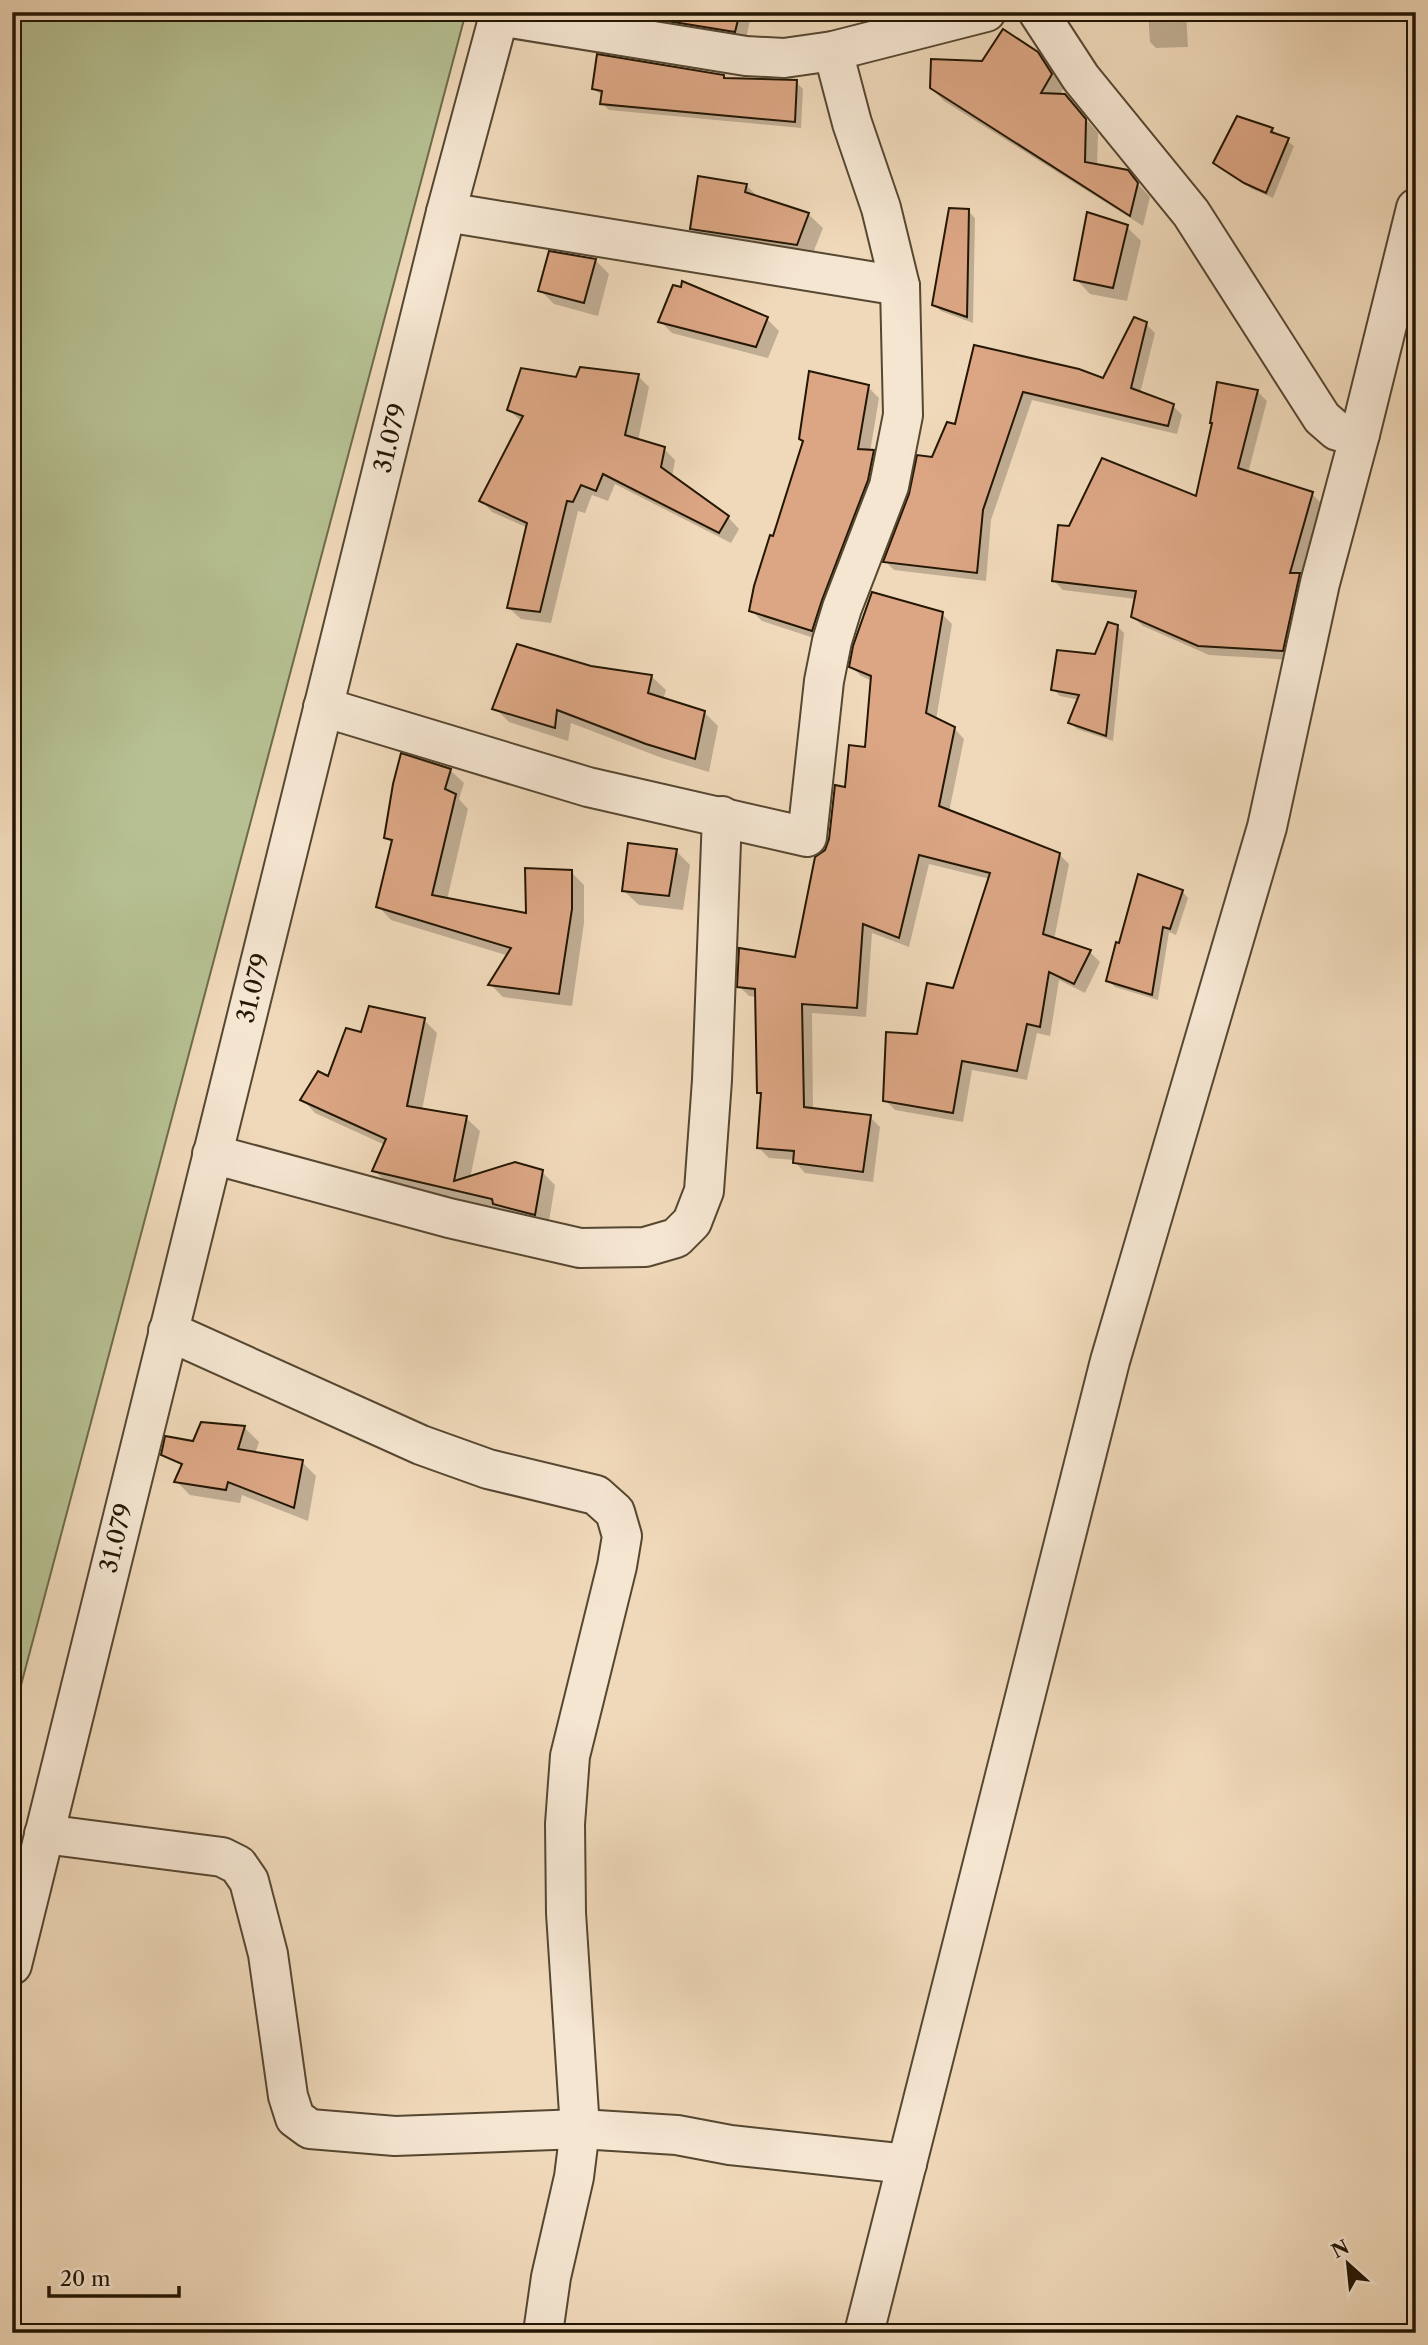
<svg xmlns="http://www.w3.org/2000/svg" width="1428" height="2345" font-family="'Libre Caslon Text',serif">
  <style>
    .green { fill: #b6c092; stroke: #6c6b4a; stroke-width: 2 }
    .shadow { fill: #0003 }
    .building { fill: #dca684; stroke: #231603; stroke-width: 2 }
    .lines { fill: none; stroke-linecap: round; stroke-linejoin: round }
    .minor-casing { stroke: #564731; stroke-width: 42 }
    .minor { stroke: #f5e6d2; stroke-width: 38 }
    .labels { text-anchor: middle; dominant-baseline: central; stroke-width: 5; stroke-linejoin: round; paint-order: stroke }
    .street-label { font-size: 24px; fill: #231603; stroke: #f5e6d2 }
  </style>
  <rect width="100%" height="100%" fill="#f0d9ba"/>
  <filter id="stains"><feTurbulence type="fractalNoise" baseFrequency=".00286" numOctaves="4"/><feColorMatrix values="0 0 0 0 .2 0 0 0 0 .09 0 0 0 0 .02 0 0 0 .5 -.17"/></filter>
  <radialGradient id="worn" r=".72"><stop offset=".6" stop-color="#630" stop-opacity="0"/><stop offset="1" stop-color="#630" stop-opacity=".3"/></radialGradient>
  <!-- green -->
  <polygon class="green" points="12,12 466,12 12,1719"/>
  <!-- shadow -->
  <g class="shadow">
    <polygon points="595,12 752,12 745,42"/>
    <polygon points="865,12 939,12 879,26"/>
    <polygon points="1148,12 1186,12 1188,47 1156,48 1150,42"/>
    <polygon points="1037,53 1050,66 1064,88 1059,95 1065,95 1098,133 1097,166 1127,172 1150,197 1143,226 944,101 931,88 983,63"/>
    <polygon points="724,76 727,79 796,82 803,89 801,128 609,110 602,103 603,96 594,89"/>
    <polygon points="1272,130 1294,146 1273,198 1252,189 1215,162"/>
    <polygon points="746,185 759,198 808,214 823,228 811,258 706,242 692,228"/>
    <polygon points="968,211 975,218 973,323 941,311 934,304"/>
    <polygon points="1127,227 1141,241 1127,301 1090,294 1076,279"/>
    <polygon points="595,260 609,274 598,316 554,304 540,290"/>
    <polygon points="767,319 779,331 768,358 672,333 660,321"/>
    <polygon points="1146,324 1155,333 1140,394 1173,406 1182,415 1177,434 1032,400 991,520 986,581 894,570 885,561 934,459 956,426 975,347 1104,380"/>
    <polygon points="638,376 649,387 638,441 664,449 675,460 672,477 728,517 739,529 731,543 615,484 608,501 592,495 585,513 578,511 551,623 521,619 509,608 528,528 492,512 481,500 522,422 509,410 577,379"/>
    <polygon points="868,387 879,398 870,452 884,463 823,641 762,621 751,610 774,538"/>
    <polygon points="1257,391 1267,401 1248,473 1312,494 1321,503 1301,576 1309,585 1292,660 1209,655 1143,626 1133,617 1136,599 1063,590 1053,580 1070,528 1197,498"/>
    <polygon points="942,614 952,624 936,720 954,728 964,739 949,812 1059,854 1069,864 1054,940 1090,952 1100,962 1085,993 1059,980 1050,1036 1037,1033 1027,1080 972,1070 963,1122 895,1110 885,1100 918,1035 954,990 990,879 929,864 909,947 872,933 866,1017 812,1013 813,1110 870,1117 880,1127 873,1182 805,1173 795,1162 795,1160 769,1158 759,1148 762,1095 759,1092 757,997 749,996 739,986 796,959 826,851 846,790 866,749 872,681 861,676 851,666"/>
    <polygon points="1117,626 1124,633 1113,741 1077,729 1070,722 1079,700 1060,696 1053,689 1096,656"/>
    <polygon points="651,676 666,690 663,700 704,712 718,726 709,772 662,758 571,723 568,741 509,722 495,708"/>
    <polygon points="450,770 464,783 459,799 468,809 447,900 527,915 571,872 584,885 584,923 572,1006 503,997 490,984 509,956 391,920 378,906 393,844 386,837"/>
    <polygon points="676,851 690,865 683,910 639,905 624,891"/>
    <polygon points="1182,891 1188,898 1176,935 1169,932 1158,1000 1115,987 1108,980 1120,945"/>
    <polygon points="424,1020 437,1033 422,1110 466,1118 480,1131 470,1178 542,1172 555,1185 548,1227 501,1210 388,1184 375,1171 385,1145 315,1113 302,1099 329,1078 362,1034"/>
    <polygon points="202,1424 245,1428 259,1442 255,1454 302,1462 316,1476 308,1521 242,1495 240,1503 190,1495 176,1481 183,1467 175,1460 194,1443"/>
  </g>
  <!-- building -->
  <g class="building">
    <polygon points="612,12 740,12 735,32"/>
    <polygon points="1003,29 1038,52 1052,74 1041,93 1065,94 1086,119 1085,162 1128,170 1138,183 1130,216 930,88 931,59 982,61"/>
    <polygon points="597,54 724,75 724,78 797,80 795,122 600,104 602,91 592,89"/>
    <polygon points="1237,116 1273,128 1271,132 1289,138 1266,193 1244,183 1213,163"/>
    <polygon points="698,176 747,184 745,192 809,213 797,245 690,229"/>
    <polygon points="949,208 969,209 967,317 932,305"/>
    <polygon points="1087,212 1128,225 1113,288 1074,280"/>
    <polygon points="549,251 596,259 584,303 538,291"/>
    <polygon points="682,281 768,317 756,347 658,322 673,285 681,287"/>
    <polygon points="1134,317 1147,322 1131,388 1174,404 1168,426 1023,392 983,510 977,573 883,562 909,494 917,455 932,457 947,422 955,424 974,345 1079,369 1103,378"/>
    <polygon points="580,367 639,374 625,435 665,447 661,467 729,516 719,533 603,474 596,491 581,485 573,502 567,501 540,612 507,608 527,523 479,501 523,416 507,410 521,368 576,377"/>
    <polygon points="809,371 869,385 858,449 874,450 868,480 822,600 812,631 749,611 754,586 770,535 773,536 803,441 799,439"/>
    <polygon points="1217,382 1258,390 1238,468 1313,492 1290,573 1300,573 1283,651 1198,646 1131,617 1136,591 1052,581 1058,525 1069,526 1102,458 1196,496 1212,423 1210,423"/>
    <polygon points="872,592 943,612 926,713 955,727 939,806 1060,853 1043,934 1091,950 1074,984 1049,972 1040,1027 1027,1024 1017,1071 962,1061 953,1113 883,1101 886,1032 917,1034 927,983 953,988 990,873 919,855 899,938 863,924 857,1008 802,1004 804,1107 871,1115 863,1172 793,1163 794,1151 757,1148 761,1093 757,1093 755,989 737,987 739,948 795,957 815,857 825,850 829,839 835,785 845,787 849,745 865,747 871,676 849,667 853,646"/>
    <polygon points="1108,622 1118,625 1106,736 1068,723 1079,695 1051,690 1057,650 1095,654"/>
    <polygon points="517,644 591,666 652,675 648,693 705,711 695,759 646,744 557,710 555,728 492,709"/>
    <polygon points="401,753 451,769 445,789 456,794 432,895 526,913 525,868 572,870 572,909 559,994 488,985 511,948 376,907 392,840 384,838 393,784"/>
    <polygon points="628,843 677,849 669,896 622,891"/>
    <polygon points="1138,874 1183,890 1170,929 1163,927 1152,995 1106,981 1116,942 1119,943"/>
    <polygon points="369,1006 425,1018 407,1106 467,1116 454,1181 515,1162 543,1170 535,1215 493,1204 492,1199 372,1171 386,1139 300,1100 318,1071 328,1076 346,1028 361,1032"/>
    <polygon points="201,1422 245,1426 238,1449 303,1460 294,1508 228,1482 226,1490 174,1482 182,1464 161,1455 165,1436 193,1441"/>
  </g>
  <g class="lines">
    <defs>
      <g id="minor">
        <polyline points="1038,12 1081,78 1191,213 1322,418 1337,431 1360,434"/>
        <polyline points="498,16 746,56 784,58 833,51 986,12"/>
        <polyline points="446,212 900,286"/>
        <polyline points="323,707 588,787 807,837 824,681 832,641 842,608 889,486 903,415 900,286 881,208 852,123 833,51"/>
        <polyline points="212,1154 449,1218 580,1248 645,1247 676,1238 692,1222 704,1191 712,1080 722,816"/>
        <polyline points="168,1331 421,1445 488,1469 596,1495 615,1512 622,1536 617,1566 570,1756 565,1824 566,1913 580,2129 574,2177 551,2277 543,2333"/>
        <polyline points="44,1834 222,1857 238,1865 249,1881 268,1954 288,2096 295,2118 310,2129 395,2136 580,2129 677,2135 730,2145 907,2164"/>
        <polyline points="12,1965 446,212 500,12"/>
        <polyline points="864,2333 1110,1361 1267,827 1320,583 1360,434 1416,208"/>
      </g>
    </defs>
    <!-- minor casing -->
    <use href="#minor" class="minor-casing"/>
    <!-- minor -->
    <use href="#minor" class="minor"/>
  </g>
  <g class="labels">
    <!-- street labels -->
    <g class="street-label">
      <text transform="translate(390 438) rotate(-76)">31.079</text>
      <text transform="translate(253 988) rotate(-76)">31.079</text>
      <text transform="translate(116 1538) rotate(-76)">31.079</text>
    </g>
  </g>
  <!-- margin -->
  <rect width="1428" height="2345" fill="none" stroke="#f0d9ba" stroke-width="42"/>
  <rect x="14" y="14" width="1400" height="2317" fill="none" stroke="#231603" stroke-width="3.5"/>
  <rect x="21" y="21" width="1386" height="2303" fill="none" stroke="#231603" stroke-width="2"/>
  <!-- north arrow -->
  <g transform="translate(1348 2264) rotate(333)" stroke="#f5e6d2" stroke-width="5" paint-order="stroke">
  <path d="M0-5L12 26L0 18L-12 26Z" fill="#231603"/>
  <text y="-10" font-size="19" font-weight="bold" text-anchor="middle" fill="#231603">N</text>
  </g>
  <!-- scale -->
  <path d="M49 2286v10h130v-10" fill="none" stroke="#231603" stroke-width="3.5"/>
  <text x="60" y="2286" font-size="21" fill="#231603" stroke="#f5e6d2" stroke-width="5" paint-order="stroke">20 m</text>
  <rect width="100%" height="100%" filter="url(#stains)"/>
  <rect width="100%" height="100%" fill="url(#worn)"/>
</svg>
